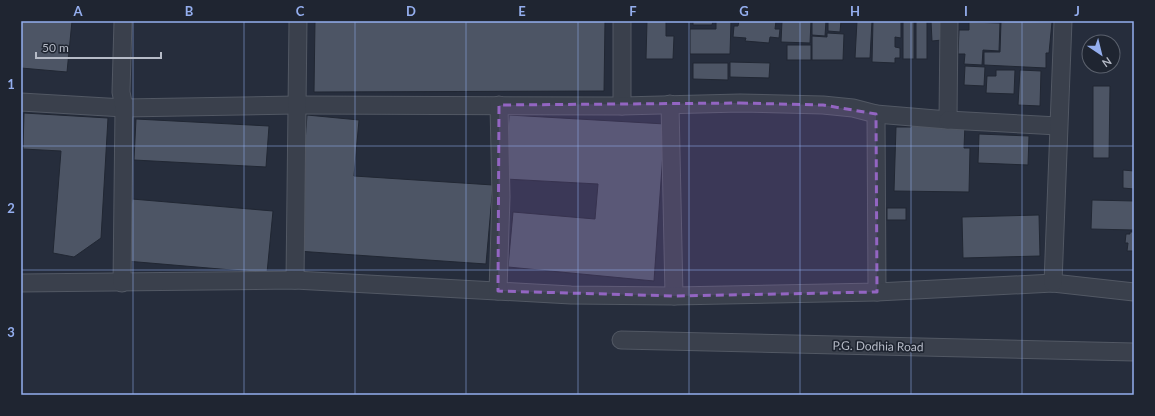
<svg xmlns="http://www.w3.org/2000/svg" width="1155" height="416" font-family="Lato,sans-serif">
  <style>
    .building { fill: #4d5565; stroke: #212733 }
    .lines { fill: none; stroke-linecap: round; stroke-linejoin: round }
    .minor-casing { stroke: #525864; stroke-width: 19 }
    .minor { stroke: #3a404c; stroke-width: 17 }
    .marked { fill: #9365c2; fill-opacity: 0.2; stroke: #9365c2; stroke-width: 3; stroke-dasharray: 8 5; stroke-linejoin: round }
    .grid { fill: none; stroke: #94aeee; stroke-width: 1; stroke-opacity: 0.55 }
    .labels { text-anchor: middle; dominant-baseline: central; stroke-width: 3.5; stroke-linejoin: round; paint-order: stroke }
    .street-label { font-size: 12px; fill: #b6bbc7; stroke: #1f2531 }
    .neatline { fill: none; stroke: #94aeee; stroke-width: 1.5 }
    .grid-label { font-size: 13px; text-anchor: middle; font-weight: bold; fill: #94aeee }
  </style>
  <rect width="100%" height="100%" fill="#262d3c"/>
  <!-- building -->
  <g class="building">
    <polygon points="21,21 72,21 67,72 21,68"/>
    <polygon points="315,21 605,21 604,91 314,92"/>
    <polygon points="647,21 666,21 666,36 674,36 673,59 646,59"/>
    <polygon points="693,21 713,21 712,25 693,25"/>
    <polygon points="716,21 731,21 730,54 690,54 690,29 716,29"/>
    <polygon points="739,21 776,21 775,29 780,29 779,38 770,37 769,43 745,41 746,38 733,37 734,26 738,26"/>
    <polygon points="782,21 811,21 810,43 781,42"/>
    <polygon points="812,21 826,21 825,36 812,35"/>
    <polygon points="828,21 841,21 840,32 828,31"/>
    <polygon points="857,21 872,21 870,58 855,58"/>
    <polygon points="873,21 901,21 901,38 895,37 895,47 900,48 900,58 895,58 895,63 872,62"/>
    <rect x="903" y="21" width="11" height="38"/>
    <rect x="916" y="21" width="11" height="38"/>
    <polygon points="931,21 941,21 942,40 932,41"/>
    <polygon points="1010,21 1052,22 1049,53 1046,53 1046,68 984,65 984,52 1000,52 1001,22"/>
    <polygon points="969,22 1000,23 999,51 983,50 982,65 964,64 965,54 958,54 959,30 969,30"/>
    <polygon points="827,33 844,34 843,60 812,60 812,36 827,37"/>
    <rect x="787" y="45" width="24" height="15"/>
    <polygon points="730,62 770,63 769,78 730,77"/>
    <polygon points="693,63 728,63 728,80 693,79"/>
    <polygon points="965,66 985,67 984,86 964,85"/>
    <polygon points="996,70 1015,70 1014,94 986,93 987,76 996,76"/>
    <polygon points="1020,70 1041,71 1040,106 1018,105"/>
    <polygon points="1093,86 1110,86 1109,158 1093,158"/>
    <polygon points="24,113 108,118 101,238 74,257 53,253 61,151 23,149"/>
    <polygon points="307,115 359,120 354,176 493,185 486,264 297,251"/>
    <polygon points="509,115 665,124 654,281 508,267 513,212 595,219 598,184 505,179"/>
    <polygon points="136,119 269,126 266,167 134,160"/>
    <polygon points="911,123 965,124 964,148 970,148 969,192 894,191 896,127 911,127"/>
    <polygon points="979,134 1029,136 1028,165 978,163"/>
    <polygon points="1123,170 1134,171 1134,189 1123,188"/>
    <polygon points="132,199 273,211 267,273 126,261"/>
    <polygon points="1092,200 1134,201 1134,230 1091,229"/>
    <rect x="887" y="208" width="19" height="12"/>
    <polygon points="1039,215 1040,256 963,258 962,217"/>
    <polygon points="1130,232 1134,232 1134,251 1127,251 1128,243 1125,243 1126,234 1130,234"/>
  </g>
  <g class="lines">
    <defs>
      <g id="minor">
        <polyline points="622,21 622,106"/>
        <polyline points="21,102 124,108 296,105 622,106 740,103 823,105 853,108 876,114 877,292"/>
        <polyline points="670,104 674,296"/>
        <polyline points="876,114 948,120 949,21"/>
        <polyline points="948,120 1058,126"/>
        <polyline points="295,280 298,21"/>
        <polyline points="21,283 295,280 571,295 674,296 877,292 1053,283 1134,292"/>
        <polyline points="122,283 124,108 121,92 123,21"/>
        <polyline points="1053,283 1063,21"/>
        <polyline points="498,291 501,197 499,105"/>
        <polyline points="621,340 1134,352"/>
      </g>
    </defs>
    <!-- minor casing -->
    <use href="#minor" class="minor-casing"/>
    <!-- minor -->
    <use href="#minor" class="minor"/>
  </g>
  <!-- marked area -->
  <path class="marked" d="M740,103L823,105L876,114L877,292L674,296L498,291L499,105Z"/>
  <!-- grid -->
  <path class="grid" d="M133,21V395M244,21V395M355,21V395M466,21V395M578,21V395M689,21V395M800,21V395M911,21V395M1022,21V395M21,146H1134M21,270H1134"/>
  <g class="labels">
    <!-- street labels -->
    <g class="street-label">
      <text transform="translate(878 346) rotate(1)">P.G. Dodhia Road</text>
    </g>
  </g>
  <!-- border -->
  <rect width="1155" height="416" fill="none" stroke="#1f2531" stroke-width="44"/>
  <!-- north arrow -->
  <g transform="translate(1101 54) rotate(145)"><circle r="19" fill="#1f2531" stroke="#5b616d"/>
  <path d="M0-3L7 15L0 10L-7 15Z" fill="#94aeee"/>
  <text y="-6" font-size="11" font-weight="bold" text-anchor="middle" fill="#b6bbc7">N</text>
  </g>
  <!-- scale -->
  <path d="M36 52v6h125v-6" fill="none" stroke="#b6bbc7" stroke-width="2"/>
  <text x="42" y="52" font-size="12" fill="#b6bbc7" stroke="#1f2531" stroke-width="3" paint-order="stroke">50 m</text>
  <rect x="22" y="22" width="1111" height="372" class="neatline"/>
  <g class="grid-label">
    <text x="78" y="16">A</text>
    <text x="189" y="16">B</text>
    <text x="300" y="16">C</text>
    <text x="411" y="16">D</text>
    <text x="522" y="16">E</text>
    <text x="633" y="16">F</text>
    <text x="744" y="16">G</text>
    <text x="855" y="16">H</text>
    <text x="966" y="16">I</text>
    <text x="1077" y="16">J</text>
    <text x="11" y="89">1</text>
    <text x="11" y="213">2</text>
    <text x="11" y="337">3</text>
  </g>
</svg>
